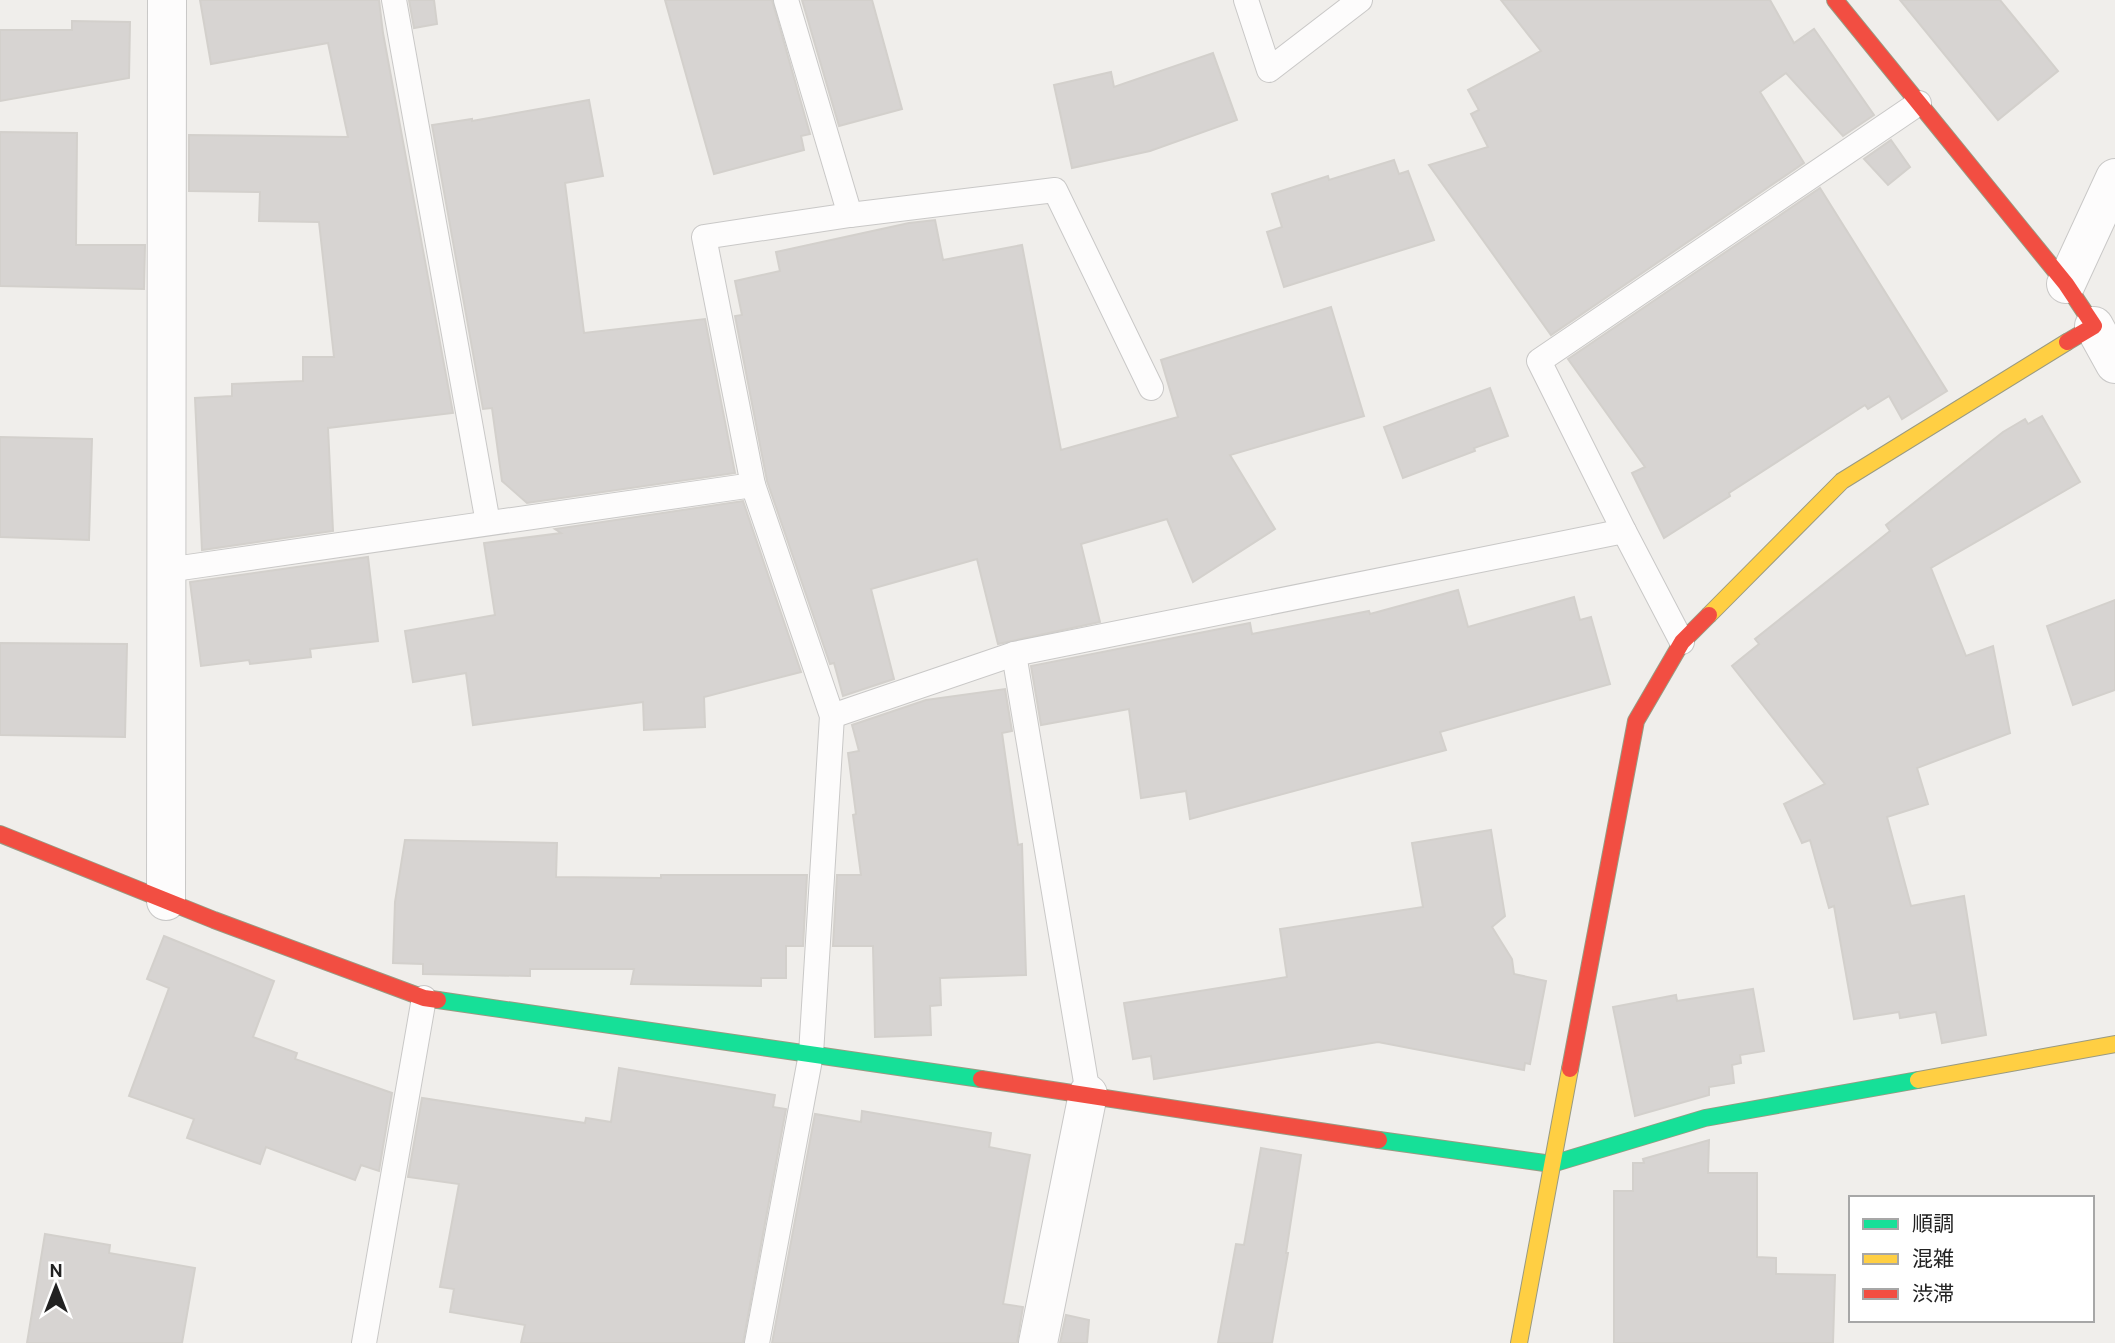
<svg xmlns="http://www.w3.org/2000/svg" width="2115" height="1343" font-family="Overpass,'Noto Sans JP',sans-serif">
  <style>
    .building { fill: #d7d4d2; stroke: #d3d0cc; stroke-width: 2 }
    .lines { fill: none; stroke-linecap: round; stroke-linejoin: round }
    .lane-casing { stroke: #c9c8c7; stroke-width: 26 }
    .street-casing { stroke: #c9c8c7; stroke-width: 40 }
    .fast-casing { stroke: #999a82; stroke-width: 18 }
    .slow-casing { stroke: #999a82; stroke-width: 18 }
    .jam-casing { stroke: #999a82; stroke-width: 18 }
    .lane { stroke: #fdfcfc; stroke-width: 24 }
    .street { stroke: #fdfcfc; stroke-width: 38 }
    .fast { stroke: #16e098; stroke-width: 16 }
    .slow { stroke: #ffcf43; stroke-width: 16 }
    .jam { stroke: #f24e42; stroke-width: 16 }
  </style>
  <rect width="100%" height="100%" fill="#f0eeeb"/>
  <!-- building -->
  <g class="building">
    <polygon points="200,0 379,0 383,33 453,413 328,428 333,531 202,550 195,398 232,396 232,384 303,381 303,357 334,357 319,222 259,221 260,192 189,191 189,135 348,137 328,43 211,64"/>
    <polygon points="409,0 434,0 437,24 414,28"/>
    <polygon points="665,0 772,0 810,134 801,136 804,150 714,174"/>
    <polygon points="802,0 872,0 902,109 839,126"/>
    <polygon points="1501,0 1770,0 1794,43 1814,29 1874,115 1843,136 1786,73 1760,92 1804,163 1551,335 1429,165 1488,147 1471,114 1479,110 1468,90 1541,51"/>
    <polygon points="1900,0 2000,0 2058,71 1998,120"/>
    <polygon points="72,21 130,22 129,78 0,101 0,30 72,30"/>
    <polygon points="1213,53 1237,120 1150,151 1072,168 1054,85 1111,72 1114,87"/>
    <polygon points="589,100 603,176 565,183 584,333 705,319 735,473 527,503 502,481 492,408 483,409 432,125 472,119 472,121"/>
    <polygon points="0,132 77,133 76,245 145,245 144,289 0,286"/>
    <polygon points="1891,140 1910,167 1888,185 1864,159"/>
    <polygon points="1394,160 1399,174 1408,171 1434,240 1284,287 1267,232 1282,227 1272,194 1328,176 1329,180"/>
    <polygon points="1820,188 1947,391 1902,419 1889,396 1868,409 1865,405 1729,493 1730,496 1664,538 1632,473 1645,467 1568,359"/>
    <polygon points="935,220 943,260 1022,245 1061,450 1178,417 1161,360 1331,307 1364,416 1230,455 1275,529 1193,582 1167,519 1081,544 1100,622 998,644 977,559 871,589 894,679 843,696 834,663 830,664 767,481 735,316 742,315 735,281 780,271 776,252 909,223"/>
    <polygon points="1490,388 1508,436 1474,448 1475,451 1403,478 1384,427"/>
    <polygon points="2042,416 2080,482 1931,568 1966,656 1993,646 2010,733 1917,768 1928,804 1887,817 1911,906 1964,896 1986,1035 1942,1043 1936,1012 1900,1018 1899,1012 1854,1019 1834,906 1829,908 1810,840 1802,843 1784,804 1825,784 1732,666 1759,644 1755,639 1890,531 1886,525 2003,432 2025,419 2028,424"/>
    <polygon points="0,437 92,439 89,540 0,537"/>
    <polygon points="743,501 801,672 704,697 705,727 644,730 643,702 473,725 466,673 413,682 405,631 495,615 484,543 561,533 555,529"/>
    <polygon points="368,557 378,641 310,649 311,657 250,664 249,660 201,666 190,582"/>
    <polygon points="1458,590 1468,627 1574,597 1580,620 1591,617 1610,684 1440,732 1446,750 1190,819 1186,791 1141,798 1129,709 1041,725 1031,666 1250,623 1252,634 1369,611 1370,614"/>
    <polygon points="2115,600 2115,690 2073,705 2047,626"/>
    <polygon points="0,643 127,644 125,737 0,735"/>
    <polygon points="1005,689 1012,731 1002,733 1018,845 1022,844 1026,975 940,978 941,1005 930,1006 931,1035 875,1037 873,946 833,946 837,875 861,875 853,815 856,814 848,753 859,751 852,725 926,700"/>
    <polygon points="1491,830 1505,916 1492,927 1512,959 1514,974 1546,981 1530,1064 1525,1063 1524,1070 1378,1042 1154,1079 1151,1056 1133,1059 1124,1003 1287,977 1280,929 1423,907 1412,843"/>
    <polygon points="405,840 557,843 556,877 661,878 661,875 807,875 803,946 786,946 786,978 761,978 761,986 631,984 634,969 530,969 530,976 423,974 423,964 393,963 395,902"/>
    <polygon points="164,936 274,981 253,1037 297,1053 295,1059 392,1093 379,1171 361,1165 355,1180 266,1147 260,1164 187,1138 194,1119 129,1096 169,988 147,979"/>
    <polygon points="1753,989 1764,1051 1740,1055 1741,1063 1732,1065 1734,1083 1709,1087 1709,1095 1635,1116 1613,1007 1676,995 1677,1001"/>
    <polygon points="619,1068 775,1095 773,1107 786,1109 743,1343 521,1343 525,1325 450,1312 454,1289 440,1287 459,1184 408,1177 422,1098 585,1123 586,1118 611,1122"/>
    <polygon points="862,1111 991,1133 989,1147 1030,1155 1003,1304 1023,1307 1017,1343 772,1343 815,1114 861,1122"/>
    <polygon points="1709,1140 1708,1173 1757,1173 1757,1257 1776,1258 1776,1274 1835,1275 1833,1343 1614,1343 1614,1191 1633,1191 1633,1163 1644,1163 1643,1159"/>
    <polygon points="1261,1148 1301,1155 1286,1253 1288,1253 1272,1343 1218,1343 1236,1244 1244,1245"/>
    <polygon points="45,1234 110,1245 109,1253 195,1268 182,1343 27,1343"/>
    <polygon points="1066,1315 1089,1320 1087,1343 1060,1343"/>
  </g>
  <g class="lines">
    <defs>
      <g id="lane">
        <polyline points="394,0 488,523"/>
        <polyline points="786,0 850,215"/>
        <polyline points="1246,0 1269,70 1360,0"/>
        <polyline points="753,485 832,716 811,1054 757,1343"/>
        <polyline points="1624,531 1539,361 1919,103"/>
        <polyline points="167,570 753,485 704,237 850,215 1055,190 1151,388"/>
        <polyline points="1014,654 1088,1094"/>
        <polyline points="832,716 1014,654 1624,531 1682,642"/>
        <polyline points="364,1343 424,998"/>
      </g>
      <g id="street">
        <polyline points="2066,284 2115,178"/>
        <polyline points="2094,326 2115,364"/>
        <polyline points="166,901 167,0"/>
        <polyline points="1038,1343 1088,1094"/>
      </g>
      <g id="fast">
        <polyline points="438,1000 981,1079"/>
        <polyline points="1379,1140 1552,1164 1705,1118 1918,1080"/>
      </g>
      <g id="slow">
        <polyline points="1709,615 1842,481 2067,342"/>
        <polyline points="1918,1080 2115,1044"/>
        <polyline points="1519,1343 1570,1069"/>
      </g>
      <g id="jam">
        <polyline points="1835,0 2066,284 2094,326 2067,342"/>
        <polyline points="0,834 214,920 424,998 438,1000"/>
        <polyline points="1570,1069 1636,721 1682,642 1709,615"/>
        <polyline points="981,1079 1379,1140"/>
      </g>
    </defs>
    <!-- lane casing -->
    <use href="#lane" class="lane-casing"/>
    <!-- street casing -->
    <use href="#street" class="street-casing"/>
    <!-- fast casing -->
    <use href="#fast" class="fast-casing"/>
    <!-- slow casing -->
    <use href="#slow" class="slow-casing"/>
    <!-- jam casing -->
    <use href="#jam" class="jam-casing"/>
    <!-- lane -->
    <use href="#lane" class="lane"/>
    <!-- street -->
    <use href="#street" class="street"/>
    <!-- fast -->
    <use href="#fast" class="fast"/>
    <!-- slow -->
    <use href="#slow" class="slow"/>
    <!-- jam -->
    <use href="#jam" class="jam"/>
  </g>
  <!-- legend -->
  <rect x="1849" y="1196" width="245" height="126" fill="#ffffff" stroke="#a7a7a7" stroke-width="2"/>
  <rect x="1863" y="1219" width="35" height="10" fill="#16e098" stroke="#a7a7a7" stroke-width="2"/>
  <text x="1912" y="1231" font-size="21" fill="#222222">順調</text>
  <rect x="1863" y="1254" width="35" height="10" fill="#ffcf43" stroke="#a7a7a7" stroke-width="2"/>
  <text x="1912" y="1266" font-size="21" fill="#222222">混雑</text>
  <rect x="1863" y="1289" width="35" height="10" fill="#f24e42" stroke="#a7a7a7" stroke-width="2"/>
  <text x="1912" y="1301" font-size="21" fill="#222222">渋滞</text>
  <!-- north arrow -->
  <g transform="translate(56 1287)" stroke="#ffffff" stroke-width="5" paint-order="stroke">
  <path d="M0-5L12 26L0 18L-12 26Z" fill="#222222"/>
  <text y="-10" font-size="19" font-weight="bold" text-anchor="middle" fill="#222222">N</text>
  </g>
</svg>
